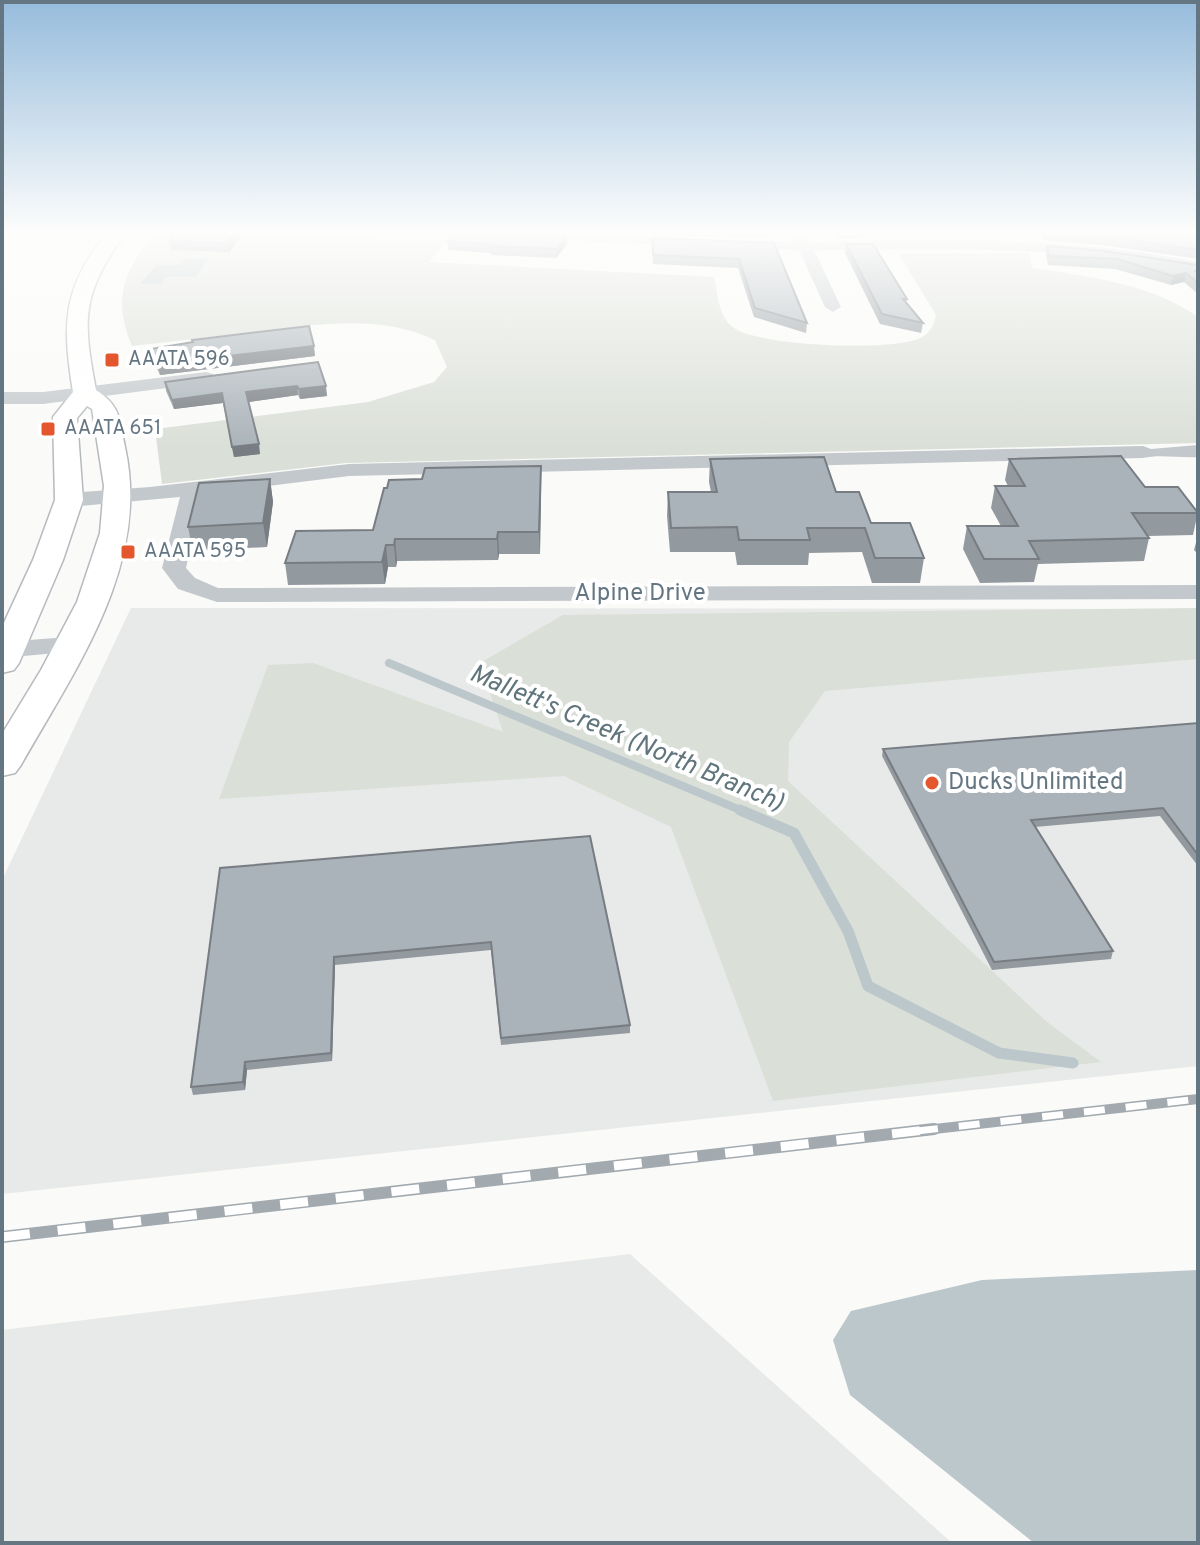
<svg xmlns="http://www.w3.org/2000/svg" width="1200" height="1545" font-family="Overpass,sans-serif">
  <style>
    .built { fill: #e8e9e9 }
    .green { fill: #dadfd7 }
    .water { fill: #bbc7cb }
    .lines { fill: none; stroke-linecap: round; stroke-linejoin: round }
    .stream-far1 { stroke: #bbc7cb; stroke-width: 8 }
    .stream { stroke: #bbc7cb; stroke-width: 11 }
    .major-casing { stroke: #b5babe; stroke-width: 3 }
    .minor { fill: #c3c8cc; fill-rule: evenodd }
    .major { fill: #fff; fill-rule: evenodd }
    .rail-far1-casing { stroke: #a2aab0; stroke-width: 10 }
    .rail-casing { stroke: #a2aab0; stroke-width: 12 }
    .rail-far1 { stroke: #fff; stroke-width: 7; stroke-dasharray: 21; stroke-linecap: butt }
    .rail { stroke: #fff; stroke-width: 9; stroke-dasharray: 28; stroke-linecap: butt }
    .wall { fill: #929a9f }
    .shaded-wall { fill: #777d82 }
    .building { fill: #aab3b9; stroke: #777d82; stroke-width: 2 }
    .poi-dot { fill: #e4572e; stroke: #fff; stroke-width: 3 }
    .labels { text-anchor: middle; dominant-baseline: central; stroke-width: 8; stroke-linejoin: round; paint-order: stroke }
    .far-poi-label { font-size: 20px; fill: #657683; stroke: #fff; text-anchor: start }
    .street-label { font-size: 24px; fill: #657683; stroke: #fff }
    .poi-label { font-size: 24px; fill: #657683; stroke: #fff; text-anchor: start }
    .water-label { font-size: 26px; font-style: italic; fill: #60757c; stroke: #fff }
  </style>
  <rect width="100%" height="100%" fill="#fafaf8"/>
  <!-- built -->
  <g class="built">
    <polygon points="131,608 1198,609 1198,1066 2,1194 2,880"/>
    <polygon points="630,1254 952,1543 2,1543 2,1330"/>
  </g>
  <!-- green -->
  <g class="green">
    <path d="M155,235H317L448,240L429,262L714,277C718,294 718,317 734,328C758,346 901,353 924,336C932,330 934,324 936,315L899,254L1030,253L1032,268C1087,276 1152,284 1198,317V443L346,463L162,484L155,429L368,402L434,382L447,367L435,340C379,313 314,325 254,332C214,337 173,341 132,346C113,302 122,269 155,235Z"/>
    <polygon points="1198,608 1198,659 825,691 789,742 788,781 1047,1022 1101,1062 773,1101 671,827 564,776 219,799 268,665 313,663 503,732 480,663 563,615"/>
  </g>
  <!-- water -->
  <g class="water">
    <polygon points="185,258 210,258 196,277 166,277 161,284 140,284 156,265 179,265"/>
    <polygon points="1198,1270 1198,1543 1034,1543 850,1395 833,1340 851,1311 982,1280"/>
  </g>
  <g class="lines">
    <!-- stream-far1 -->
    <polyline class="stream-far1" points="389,663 745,812"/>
    <!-- stream -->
    <polyline class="stream" points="740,810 794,833 848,931 868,986 999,1053 1073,1063"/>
    <defs>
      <path id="major" d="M108,232H126C82,294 82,317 96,390C121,406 119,419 125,447C151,564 76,668 21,765L15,773L2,776V734L41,670L77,602L100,533L104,486L92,409L87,406L77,418L83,500L63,560L19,663L14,670L2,673V627L33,560L55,500L53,417L73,392C62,324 62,287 108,232Z"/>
    </defs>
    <!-- major casing -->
    <use href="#major" class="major-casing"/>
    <!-- minor -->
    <g class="minor">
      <path d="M444,232L795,242L791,232H805L810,242C941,240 1069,236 1198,262V272C1071,245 943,249 814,250L841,307L833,312L825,307L799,250L451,236Z"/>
      <polygon points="206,372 213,374 215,378 213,382 43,404 2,404 2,392 43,392"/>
      <path d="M1198,445V457C1180,458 1158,454 1143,458L349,476L202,494L186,568L195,578L218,588L1198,585V599L217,602L178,589L162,568L180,497L69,507L58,500L69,493L150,487L349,464L1143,446L1151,449Z"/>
      <polygon points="69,637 78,639 82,645 78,651 2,658 2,642"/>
    </g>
    <!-- major -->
    <use href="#major" class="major"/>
    <defs>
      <polyline id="rail-far1" points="917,1131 1198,1099"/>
      <polyline id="rail" points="2,1237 934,1129"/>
    </defs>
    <!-- rail-far1 casing -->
    <use href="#rail-far1" class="rail-far1-casing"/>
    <!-- rail casing -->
    <use href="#rail" class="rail-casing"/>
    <!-- rail-far1 -->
    <use href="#rail-far1" class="rail-far1"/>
    <!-- rail -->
    <use href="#rail" class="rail"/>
  </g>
  <!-- wall -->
  <g class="wall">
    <polygon points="176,232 244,232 229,252 171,250 169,241"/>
    <polygon points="651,232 768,232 768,238 651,235"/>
    <polygon points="834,232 865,232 864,238 838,239"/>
    <polygon points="1041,232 1198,232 1198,259 1102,245 1043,240"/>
    <polygon points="567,235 567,244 556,258 491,255 491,253 448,250 447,241"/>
    <polygon points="652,238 774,243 807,323 806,333 754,317 738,268 653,264"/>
    <polygon points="846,244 907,299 906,303 923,323 921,333 880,324 845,253"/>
    <polygon points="1047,246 1198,265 1198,294 1184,282 1171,285 1115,269 1048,265 1046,255"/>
    <polygon points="151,349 315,356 160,375 153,360"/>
    <polygon points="318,362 327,396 300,399 298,395 249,402 260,454 234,457 223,403 174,409 166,391 165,382"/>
    <polygon points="710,459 836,492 871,523 924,558 920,583 872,583 862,552 809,553 808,565 737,565 735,552 670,552 667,516 668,492 711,492 709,482"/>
    <polygon points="1009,459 1145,487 1198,512 1193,535 1148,536 1149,538 1144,561 1038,564 1034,582 980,583 963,549 967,526 1001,526 991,508 995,486 1008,486 1005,480"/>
    <polygon points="541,466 540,554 499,554 498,560 397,561 396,567 388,567 385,584 288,585 285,563 373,530 387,488 422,479"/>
    <polygon points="270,479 273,502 267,547 193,551 188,527"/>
    <polygon points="1198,535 1198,554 1194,550"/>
    <polygon points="1198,723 1198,866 1160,816 1035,827 1113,951 1111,959 992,970 882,756 883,749"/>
    <polygon points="590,836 630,1025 630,1033 501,1045 491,950 335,965 332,1061 247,1070 245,1090 193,1095 191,1087 220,868"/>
  </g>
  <!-- shaded-wall -->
  <g class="shaded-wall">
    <polygon points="236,232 244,232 229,252 227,243"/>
    <polygon points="567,235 567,244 556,258 556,249"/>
    <polygon points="1186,273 1184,282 1171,285 1173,276"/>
    <polygon points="314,346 315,356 160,375 158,364"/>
    <polygon points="297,386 298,395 248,402 246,392"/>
    <polygon points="326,386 327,396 300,399 299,389"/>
    <polygon points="222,393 223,403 174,409 172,400"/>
    <polygon points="259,444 260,454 234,457 232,447"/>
    <polygon points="541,466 541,487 540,554 539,532"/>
    <polygon points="270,479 273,502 267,547 263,523"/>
    <polygon points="498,532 499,554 498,560 497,539"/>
    <polygon points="395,539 397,561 396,567 394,545"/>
    <polygon points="386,545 388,567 385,584 382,562"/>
    <polygon points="334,957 335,965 332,1061 331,1053"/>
    <polygon points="245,1062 247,1070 245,1090 243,1082"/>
  </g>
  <!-- building -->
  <g class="building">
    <polygon points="176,232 236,232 227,243 169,241"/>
    <polygon points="456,232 488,232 567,235 556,249 491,246 493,244 447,241"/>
    <polygon points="1048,232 1198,232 1198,250 1104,236"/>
    <polygon points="652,238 774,243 807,323 755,308 739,259 653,255"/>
    <polygon points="846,244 873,244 907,299 903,299 923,323 882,314"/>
    <polygon points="1047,246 1104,251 1198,265 1198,270 1194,271 1198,272 1198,283 1186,273 1173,276 1117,259 1049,256"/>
    <polygon points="309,326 314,346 158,364 151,349 193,342 192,340"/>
    <polygon points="318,362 326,386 299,389 297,386 246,392 259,444 232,447 222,393 172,400 165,382"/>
    <polygon points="1121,456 1145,487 1178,487 1198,513 1132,513 1149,538 1029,541 1039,559 984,559 967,526 1018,526 995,486 1025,486 1009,459"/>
    <polygon points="824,457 836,492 859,492 871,523 910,523 924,558 875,558 865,528 807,528 810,540 739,540 737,527 671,528 668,492 717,492 710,459"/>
    <polygon points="541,466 539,532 498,532 497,539 395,539 394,545 386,545 382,562 285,563 296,531 373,530 384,488 387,488 389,480 422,479 425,468"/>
    <polygon points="270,479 263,523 188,527 199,483"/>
    <polygon points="1198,723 1198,855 1163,808 1031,820 1113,951 994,962 883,749"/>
    <polygon points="590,836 630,1025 501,1038 491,942 334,957 331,1053 245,1062 243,1082 191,1087 220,868"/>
  </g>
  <!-- sky -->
  <linearGradient id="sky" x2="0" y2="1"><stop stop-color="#96bcdc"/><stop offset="0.52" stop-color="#fdfdfc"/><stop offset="1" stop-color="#fdfdfc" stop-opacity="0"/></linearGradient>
  <rect width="1200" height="448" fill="url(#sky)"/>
  <!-- markers -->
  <g class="poi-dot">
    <rect x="104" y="352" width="16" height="16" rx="4"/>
    <rect x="40" y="421" width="16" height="16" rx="4"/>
    <rect x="120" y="544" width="16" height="16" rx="4"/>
    <circle cx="932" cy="783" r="8"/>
  </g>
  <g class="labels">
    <!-- far-poi labels -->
    <g class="far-poi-label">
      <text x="128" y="360">AAATA 596</text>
      <text x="64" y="429">AAATA 651</text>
      <text x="144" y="552">AAATA 595</text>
    </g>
    <!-- street labels -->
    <g class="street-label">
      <text x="640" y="594">Alpine Drive</text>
    </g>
    <!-- poi labels -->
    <g class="poi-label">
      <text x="948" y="783">Ducks Unlimited</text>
    </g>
    <!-- water labels -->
    <g class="water-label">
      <text transform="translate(626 739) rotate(23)">Mallett's Creek (North Branch)</text>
    </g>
  </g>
  <!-- border -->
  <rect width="1200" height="1545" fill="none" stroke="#657683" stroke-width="8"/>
</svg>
